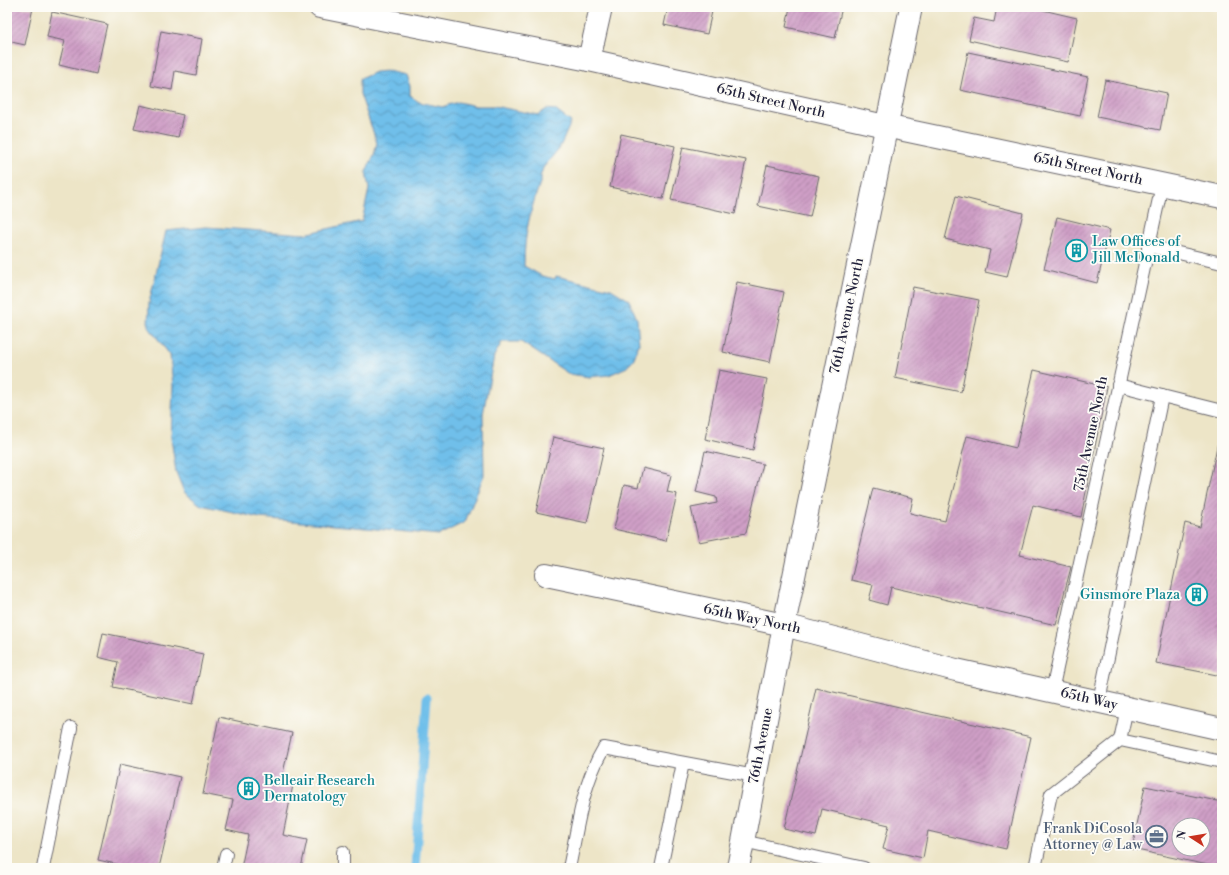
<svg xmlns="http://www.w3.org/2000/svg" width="1229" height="875" font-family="'Libre Bodoni',serif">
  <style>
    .water { fill: url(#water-waves); stroke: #497092 }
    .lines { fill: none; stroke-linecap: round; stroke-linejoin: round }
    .stream { stroke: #70bfea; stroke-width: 9 }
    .building { fill: url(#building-hatch); fill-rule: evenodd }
    .service-casing { stroke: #69666c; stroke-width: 14 }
    .minor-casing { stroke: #69666c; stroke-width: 24 }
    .service { stroke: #fff; stroke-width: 12 }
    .minor { stroke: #fff; stroke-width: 22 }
    .labels { text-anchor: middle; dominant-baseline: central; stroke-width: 3.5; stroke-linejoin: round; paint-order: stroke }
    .street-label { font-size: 14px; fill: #22223b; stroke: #fdfcf7 }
    .culture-label { font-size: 14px; fill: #0d838f; stroke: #fdfcf7; text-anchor: start }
    .service-label { font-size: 14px; fill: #4e5e75; stroke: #fdfcf7; text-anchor: end }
  </style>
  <defs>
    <pattern id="water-waves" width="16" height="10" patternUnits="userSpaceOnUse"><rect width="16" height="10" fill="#70bfea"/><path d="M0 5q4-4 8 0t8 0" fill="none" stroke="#5c9bbf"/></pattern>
    <pattern id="building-hatch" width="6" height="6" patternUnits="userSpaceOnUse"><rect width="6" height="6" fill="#cf9fc6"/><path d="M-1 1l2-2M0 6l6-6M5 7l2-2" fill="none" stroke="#a881a2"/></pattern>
  </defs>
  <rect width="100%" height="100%" fill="#fdfcf7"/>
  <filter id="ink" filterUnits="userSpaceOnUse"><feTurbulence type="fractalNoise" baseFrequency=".025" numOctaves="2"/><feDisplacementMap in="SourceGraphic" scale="8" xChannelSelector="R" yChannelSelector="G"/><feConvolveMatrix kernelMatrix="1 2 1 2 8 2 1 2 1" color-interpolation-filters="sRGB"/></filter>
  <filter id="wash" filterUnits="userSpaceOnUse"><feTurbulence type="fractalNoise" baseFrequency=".012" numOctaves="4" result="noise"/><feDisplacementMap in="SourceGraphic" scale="16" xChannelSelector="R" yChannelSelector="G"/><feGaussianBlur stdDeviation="0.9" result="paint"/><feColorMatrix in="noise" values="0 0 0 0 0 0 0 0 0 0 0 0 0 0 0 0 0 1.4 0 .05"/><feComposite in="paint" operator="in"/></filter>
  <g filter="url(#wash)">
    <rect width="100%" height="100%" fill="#ede5c7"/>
    <!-- water -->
    <path class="water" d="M388,71L406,75L410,86V96L419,102L442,107L458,102L476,106H494L538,115L547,109L555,110L571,122L560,147L543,168L540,177H542C531,208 524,232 524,266L542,276L555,279L556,276L611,289L629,300L637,319L639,344L634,358L627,367L609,375L589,377L569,374L521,342H502L494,356L483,414L484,475L465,522L439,535L260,518L201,505L184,492L176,472L171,438L173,386L170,355L148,326L149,303L166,231L206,227L305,234L362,221L369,189L366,172L374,155L377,143L360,94V79L375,72Z"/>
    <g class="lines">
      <!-- stream -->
      <polyline class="stream" points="415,868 427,698"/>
    </g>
    <g id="blocks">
      <!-- building -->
      <g class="building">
        <polygon points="7,7 33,8 25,45 7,41"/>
        <polygon points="668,7 713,7 707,34 664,25"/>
        <polygon points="790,7 842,7 835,38 786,27"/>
        <polygon points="997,7 1030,7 1077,18 1068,62 969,40 974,18 994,22"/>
        <polygon points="52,12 107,24 96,74 59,65 65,41 47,37"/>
        <polygon points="161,31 202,39 196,75 175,71 172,90 151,86"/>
        <polygon points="968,52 1088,77 1080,116 960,90"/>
        <polygon points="1105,80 1167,93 1160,130 1097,117"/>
        <polygon points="140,105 183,115 178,138 134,129"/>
        <polygon points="621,134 675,146 663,199 610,187"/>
        <polygon points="683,147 746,160 735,214 671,200"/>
        <polygon points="767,165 819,176 810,217 758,206"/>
        <polygon points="956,196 1023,213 1007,277 985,272 990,250 945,239"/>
        <polygon points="1057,217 1110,230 1097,283 1044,269"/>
        <polygon points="737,282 784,292 770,362 723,352"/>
        <polygon points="913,287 979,300 961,392 895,378"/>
        <polygon points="719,370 767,379 753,450 705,439"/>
        <polygon points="1034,370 1107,387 1081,517 1033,505 1020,555 1071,567 1056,625 891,587 887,605 869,600 873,585 851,580 873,488 913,498 910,513 945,521 967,436 1016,448"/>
        <polygon points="553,437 604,448 587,523 536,512"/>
        <polygon points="1219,437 1222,437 1222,676 1156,663 1185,523 1200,527"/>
        <polygon points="705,451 763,464 746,533 699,542 691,508 717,503 716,497 696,492"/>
        <polygon points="643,468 671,475 667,492 677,494 666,541 614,529 624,485 638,488"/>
        <polygon points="103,633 203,654 193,704 113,687 118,662 98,657"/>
        <polygon points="816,688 1031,737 1006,849 928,831 923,858 883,849 889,825 822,809 816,836 784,829"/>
        <polygon points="219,717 292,733 281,782 293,785 283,835 307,840 301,868 241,868 248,835 226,830 233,800 203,794"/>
        <polygon points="120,764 180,777 159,868 134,868 98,860"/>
        <path d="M1145,786L1222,802V868L1132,849ZM1179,825H1203V849H1179Z"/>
      </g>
    </g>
  </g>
  <g filter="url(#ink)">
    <use href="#blocks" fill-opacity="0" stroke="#69666c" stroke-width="1"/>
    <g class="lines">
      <defs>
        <g id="service">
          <polyline points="1148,246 1222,263"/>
          <polyline points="1118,385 1222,411"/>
          <polyline points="1052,691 1162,185"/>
          <polyline points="1099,701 1162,396"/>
          <polyline points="1120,740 1127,708"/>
          <polyline points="743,841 864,868"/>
          <polyline points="343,852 343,868"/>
          <polyline points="43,868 71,728"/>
          <polyline points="223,868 226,854"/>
          <path d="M569,868C578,827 582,784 604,748L755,776"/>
          <polyline points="661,868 683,763"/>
          <polyline points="1035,868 1051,794 1120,740 1222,762"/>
        </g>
        <g id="minor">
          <polyline points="320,7 589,60 885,126 1222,197"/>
          <polyline points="589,60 601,7"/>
          <polyline points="546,575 784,625 956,670 1222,729"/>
          <polyline points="738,868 784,625 911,7"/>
        </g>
      </defs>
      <!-- service casing -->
      <use href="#service" class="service-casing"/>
      <!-- minor casing -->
      <use href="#minor" class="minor-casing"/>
      <!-- service -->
      <use href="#service" class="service"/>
      <!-- minor -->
      <use href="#minor" class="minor"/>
    </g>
  </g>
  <!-- icons -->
  <defs>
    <symbol id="building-ring" viewBox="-11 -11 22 22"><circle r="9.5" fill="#fdfcf7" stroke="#0f9aa8" stroke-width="1.5"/><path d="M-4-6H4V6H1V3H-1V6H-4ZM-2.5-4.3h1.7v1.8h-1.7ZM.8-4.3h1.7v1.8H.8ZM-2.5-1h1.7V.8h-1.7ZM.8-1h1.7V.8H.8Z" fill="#0f9aa8"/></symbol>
    <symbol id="office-ring" viewBox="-11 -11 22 22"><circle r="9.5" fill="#fdfcf7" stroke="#5c6f8a" stroke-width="1.5"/><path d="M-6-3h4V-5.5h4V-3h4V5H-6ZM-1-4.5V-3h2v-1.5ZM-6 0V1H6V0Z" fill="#5c6f8a"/></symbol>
  </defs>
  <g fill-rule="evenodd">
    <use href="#building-ring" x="1064" y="238" width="25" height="25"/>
    <use href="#building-ring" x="1184" y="582" width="25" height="25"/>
    <use href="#building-ring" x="236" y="776" width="25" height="25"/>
    <use href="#office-ring" x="1144" y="824" width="25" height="25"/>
  </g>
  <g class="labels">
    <!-- street labels -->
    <g class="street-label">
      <text transform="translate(771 101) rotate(13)">65th Street North</text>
      <text transform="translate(1088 169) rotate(12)">65th Street North</text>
      <text transform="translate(847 316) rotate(-78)">76th Avenue North</text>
      <text transform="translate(1091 434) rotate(-78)">75th Avenue North</text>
      <text transform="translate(752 619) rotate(12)">65th Way North</text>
      <text transform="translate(1089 699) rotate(13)">65th Way</text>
      <text transform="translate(761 746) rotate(-79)">76th Avenue</text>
    </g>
    <!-- culture labels -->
    <g class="culture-label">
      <text x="1092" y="242">Law Offices of<tspan x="1092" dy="16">Jill McDonald</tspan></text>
      <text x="1180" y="595" text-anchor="end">Ginsmore Plaza</text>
      <text x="264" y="781">Belleair Research<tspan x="264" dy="16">Dermatology</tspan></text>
    </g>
    <!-- service labels -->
    <g class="service-label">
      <text x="1142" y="829">Frank DiCosola<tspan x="1142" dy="16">Attorney @ Law</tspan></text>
    </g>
  </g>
  <!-- margin -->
  <rect width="1229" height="875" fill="none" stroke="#fdfcf7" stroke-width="24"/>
  <!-- north arrow -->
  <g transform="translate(1191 837) rotate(282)"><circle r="19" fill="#fdfcf7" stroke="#a5a5ac"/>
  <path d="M0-3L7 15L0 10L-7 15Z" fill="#c8321e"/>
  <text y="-6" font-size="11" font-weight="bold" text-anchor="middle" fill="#22223b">N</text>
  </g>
</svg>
